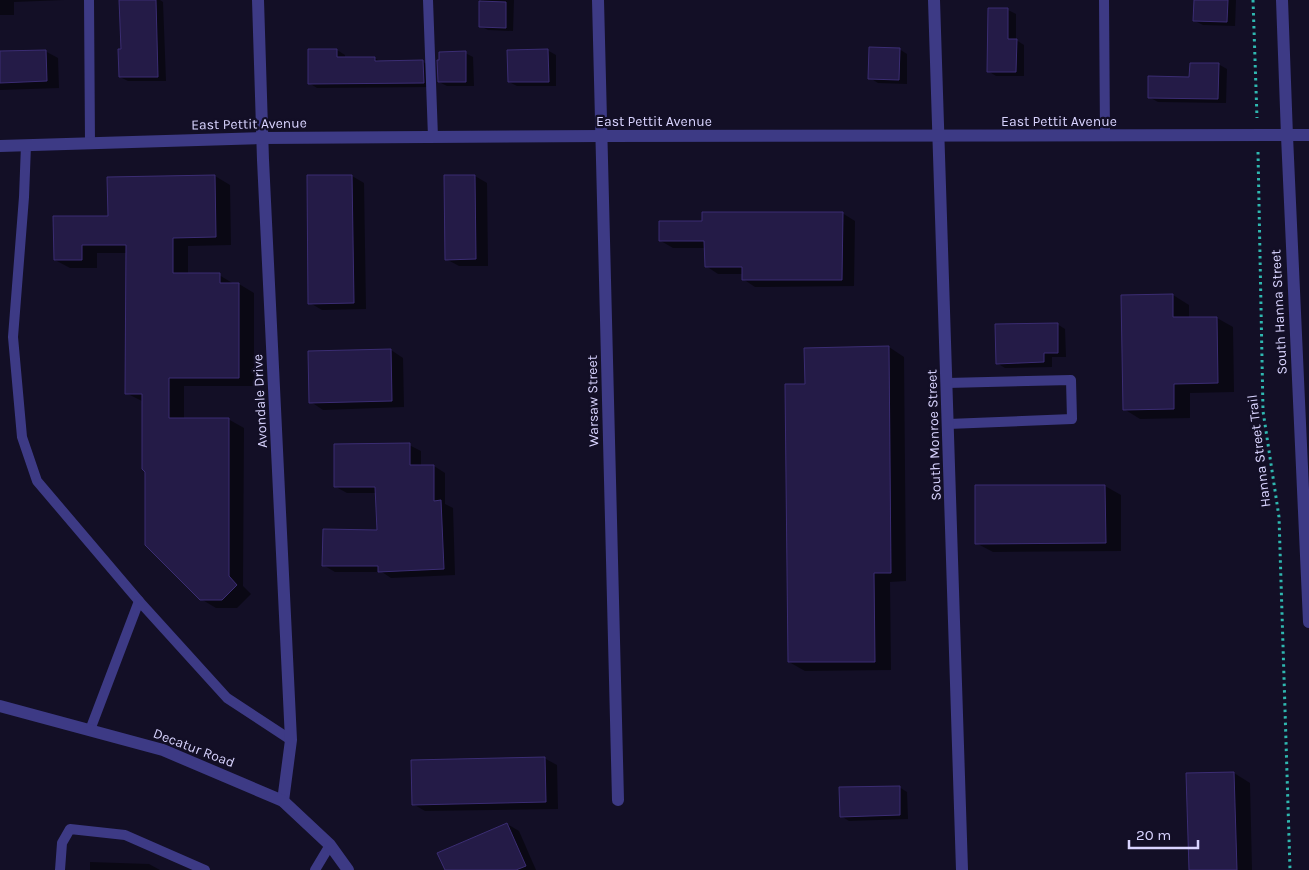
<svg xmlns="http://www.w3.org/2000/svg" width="1309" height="870" font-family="Karla,sans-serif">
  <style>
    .shadow { fill: #0007 }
    .building { fill: #241b47; stroke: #3b2d73 }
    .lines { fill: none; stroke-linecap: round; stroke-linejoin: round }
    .path { stroke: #2fb8b0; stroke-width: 3; stroke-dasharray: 2.5 4; stroke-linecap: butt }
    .service { stroke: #3d3a85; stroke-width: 10 }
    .minor { stroke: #3d3a85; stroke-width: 12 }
    .tertiary { stroke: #3d3a85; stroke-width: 12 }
    .labels { text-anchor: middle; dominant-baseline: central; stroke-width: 4.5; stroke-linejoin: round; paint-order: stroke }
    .street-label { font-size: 14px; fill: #d9d4ff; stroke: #130f26 }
  </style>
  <rect width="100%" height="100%" fill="#130f26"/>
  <!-- shadow -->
  <g class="shadow">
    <polygon points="0,0 64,0 14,2 14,15 0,15"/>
    <polygon points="120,0 160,0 163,2 166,81 128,81 120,77 122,51"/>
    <polygon points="481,0 514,0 513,31 488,30 480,26"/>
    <polygon points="1195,0 1236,0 1235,26 1203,25 1195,21"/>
    <polygon points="1008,10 1016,14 1016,40 1024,45 1024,76 996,76 988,71"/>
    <polygon points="899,49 907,54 907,84 878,83 870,78"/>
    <polygon points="337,50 345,55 345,58 374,58 382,62 423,62 431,66 432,87 317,88 309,83"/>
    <polygon points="547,50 556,55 556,86 517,86 509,82"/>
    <polygon points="45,51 58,58 59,88 0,90 0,52"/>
    <polygon points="465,53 473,57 474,86 447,86 439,82"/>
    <polygon points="1218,64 1227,69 1226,103 1158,102 1149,97"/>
    <polygon points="215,176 230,185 231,245 188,246 188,274 219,275 234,284 239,284 254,293 254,386 184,386 184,419 228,419 244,428 243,586 251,594 237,608 216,608 201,599 146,471 144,402 126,393 127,253 97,253 97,268 70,268 55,260 109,217"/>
    <polygon points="352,176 364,183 366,309 322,310 310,303 308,177"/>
    <polygon points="475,176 487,183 488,266 459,266 446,259"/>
    <polygon points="842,213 855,221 854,286 755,287 743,279 743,274 718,274 706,266 706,248 673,248 661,241"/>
    <polygon points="1173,295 1189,305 1189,318 1217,318 1233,327 1234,392 1190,393 1190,418 1140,419 1124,409"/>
    <polygon points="1057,324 1065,329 1066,357 1052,357 1052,367 1005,368 997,363"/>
    <polygon points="889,347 904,357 906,581 890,582 891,670 805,671 789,662 806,385"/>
    <polygon points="391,350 403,358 404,407 323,410 311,402"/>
    <polygon points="409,445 421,451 421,466 434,466 445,473 445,504 453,508 455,575 391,578 382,572 335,572 323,565 378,531 377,493 347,493 336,487"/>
    <polygon points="1105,486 1121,495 1121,551 993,552 976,543"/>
    <polygon points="544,758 557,765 558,809 425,811 413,804"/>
    <polygon points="1234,773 1250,783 1252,870 1190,870"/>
    <polygon points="899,787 907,792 908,819 849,821 841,816"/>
    <polygon points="507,824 519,831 536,870 446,870"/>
    <polygon points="90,862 149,864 160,870 90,870"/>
  </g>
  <!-- building -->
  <g class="building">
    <polygon points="119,0 156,0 158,77 119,77 118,49 121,49"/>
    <polygon points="1194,0 1228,0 1227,22 1193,21"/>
    <polygon points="479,1 506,2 506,28 479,27"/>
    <polygon points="988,8 1008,8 1008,39 1017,39 1016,72 987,72"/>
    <polygon points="869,47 900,48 899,80 868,79"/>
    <polygon points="308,49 337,49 337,57 375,57 375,61 423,60 424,83 308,84"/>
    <polygon points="548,49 549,82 508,82 507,50"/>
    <polygon points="46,50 47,81 0,83 0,51"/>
    <polygon points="466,51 466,82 438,82 437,60 439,60 439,52"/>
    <polygon points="1190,63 1219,63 1218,99 1148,98 1148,76 1189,77"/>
    <polygon points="215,175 216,237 173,238 173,273 220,273 220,283 239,283 239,378 169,378 169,418 229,418 229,576 237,585 222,600 200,600 145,545 145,472 142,469 142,394 125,394 126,245 82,245 82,260 54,260 53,216 108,216 107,177"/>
    <polygon points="307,175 352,175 354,303 308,304"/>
    <polygon points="444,175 475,175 476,259 445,260"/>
    <polygon points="702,212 843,212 842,280 742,280 742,267 705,267 704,241 659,241 659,221 702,221"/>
    <polygon points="1173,294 1173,317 1217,317 1218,383 1174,384 1174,409 1123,410 1121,295"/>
    <polygon points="1058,323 1058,353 1044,353 1044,362 996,364 995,324"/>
    <polygon points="889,346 891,573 874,573 875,662 788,662 785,384 805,384 804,348"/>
    <polygon points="391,349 392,401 309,403 308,351"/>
    <polygon points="410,443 410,465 434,465 434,501 441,500 444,569 378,572 378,566 322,566 323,529 377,530 375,487 334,487 334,444"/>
    <polygon points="975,485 1105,485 1106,543 975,544"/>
    <polygon points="545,757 546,802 412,805 411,760"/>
    <polygon points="1234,772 1237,870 1189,870 1186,773"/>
    <polygon points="900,786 900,815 840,817 839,787"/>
    <polygon points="507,823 526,866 516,870 445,870 437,853"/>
  </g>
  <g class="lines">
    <!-- path -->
    <g class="path">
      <polyline points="1253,0 1257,118"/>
      <polyline points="1258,152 1263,411 1279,517 1290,870"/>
    </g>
    <!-- service -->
    <g class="service">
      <polyline points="89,0 90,143"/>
      <polyline points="428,0 433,137"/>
      <polyline points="1104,0 1105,136"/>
      <polyline points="26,145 24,197 13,337 22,437 37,481 139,601"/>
      <polyline points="947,383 1071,380 1072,419 948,424"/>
      <polyline points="90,730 139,601 227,698 291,740"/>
      <polyline points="60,870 62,843 70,829 125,835 205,870"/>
      <polyline points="315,870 330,845"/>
    </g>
    <!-- minor -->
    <g class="minor">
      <polyline points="258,0 263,160 291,740 283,801"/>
      <polyline points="598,0 618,800"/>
      <polyline points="934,0 962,870"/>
      <polyline points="1282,0 1287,136 1309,622"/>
    </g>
    <!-- tertiary -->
    <g class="tertiary">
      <polyline points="0,146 262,138 602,136 1309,135"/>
      <polyline points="0,706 163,750 283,801 330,845 348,870"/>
    </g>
  </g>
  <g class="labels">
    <!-- street labels -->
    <g class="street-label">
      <text x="654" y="121">East Pettit Avenue</text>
      <text x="1059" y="121">East Pettit Avenue</text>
      <text transform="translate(249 124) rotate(-1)">East Pettit Avenue</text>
      <text transform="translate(1279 312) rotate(-93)">South Hanna Street</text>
      <text transform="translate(260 401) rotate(-93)">Avondale Drive</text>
      <text transform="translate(593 401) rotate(-91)">Warsaw Street</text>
      <text transform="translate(934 435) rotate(-92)">South Monroe Street</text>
      <text transform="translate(1259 451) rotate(-97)">Hanna Street Trail</text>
      <text transform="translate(194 748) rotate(21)">Decatur Road</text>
    </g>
  </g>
  <!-- scale -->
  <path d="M1129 840v8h69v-8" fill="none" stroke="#d9d4ff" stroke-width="2.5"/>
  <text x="1136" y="840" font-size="15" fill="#d9d4ff" stroke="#130f26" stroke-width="4" paint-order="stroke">20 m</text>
</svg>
